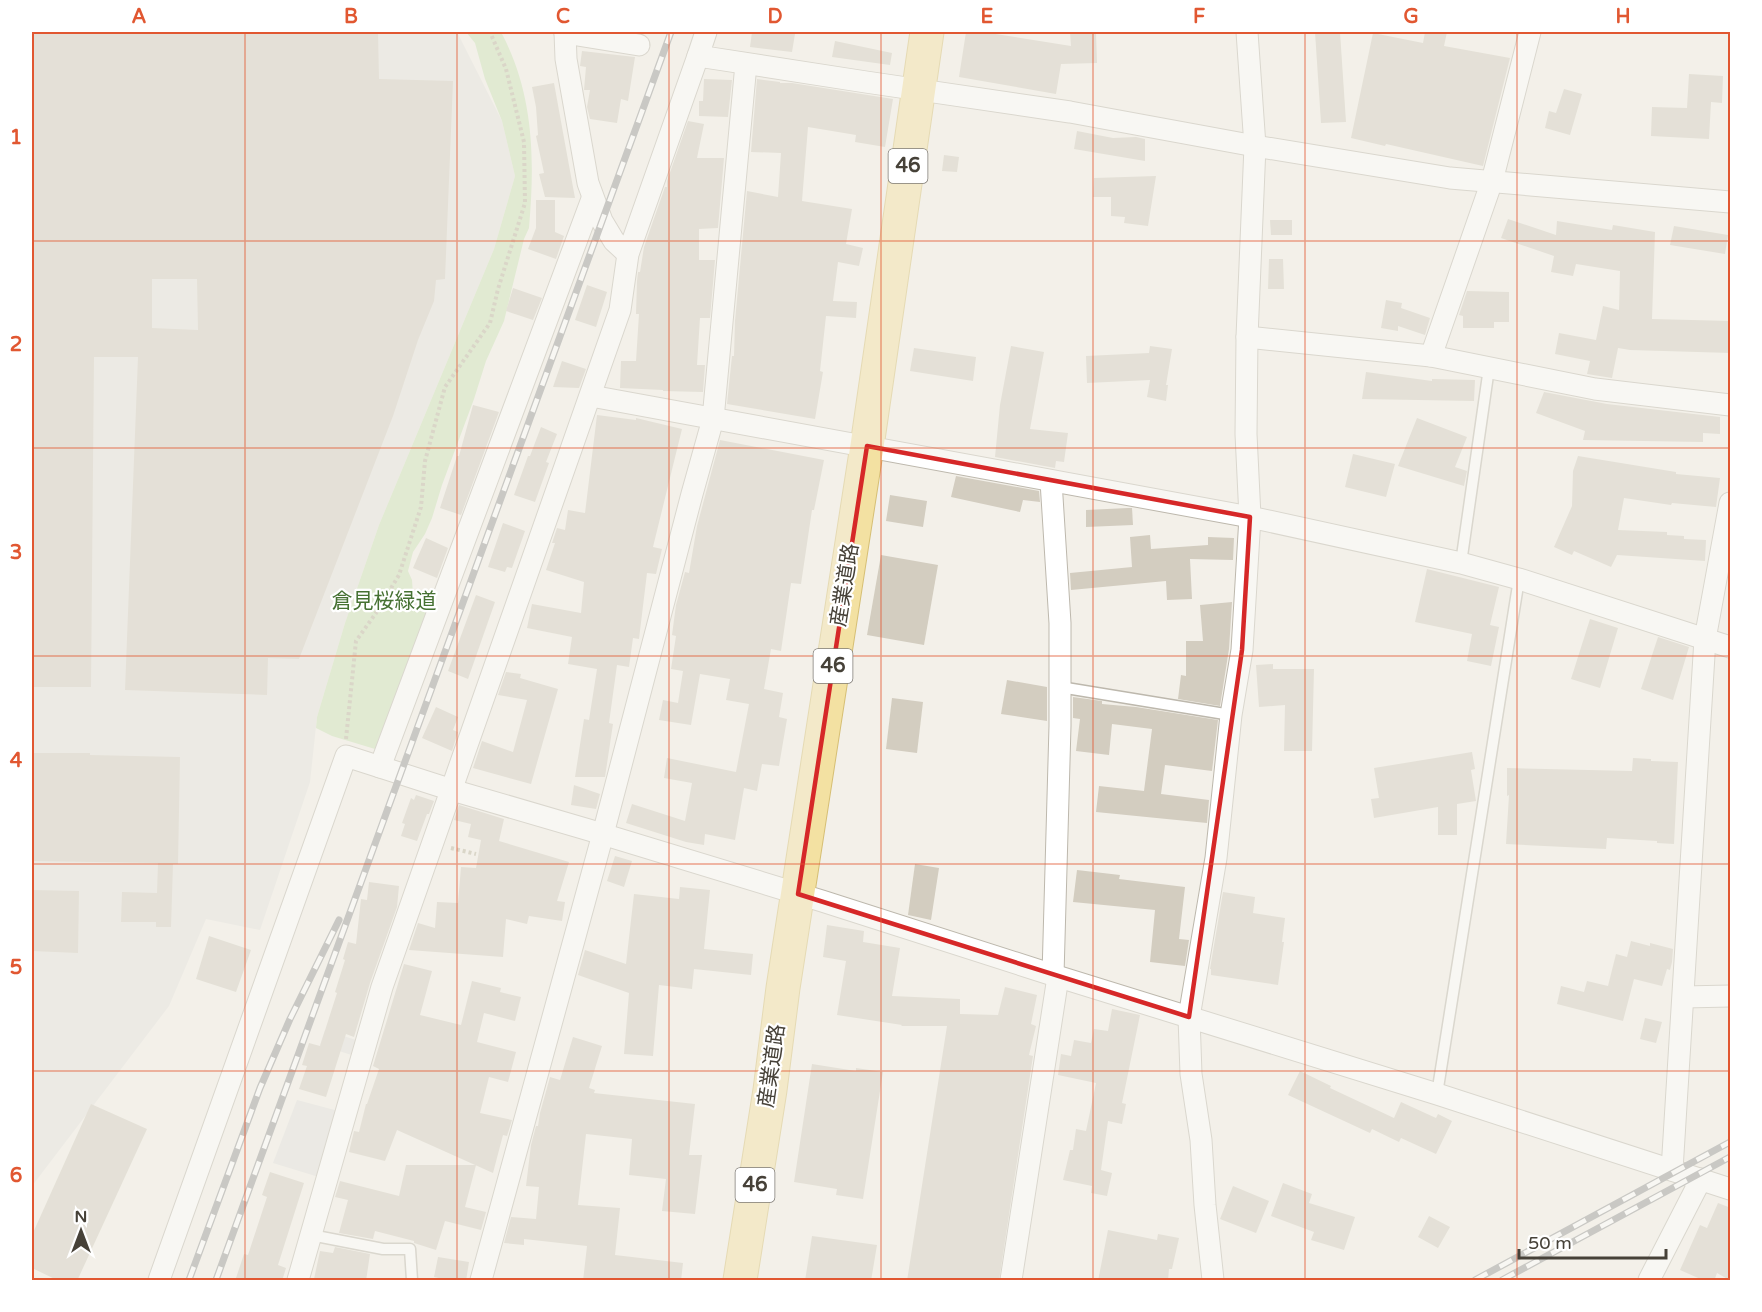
<svg xmlns="http://www.w3.org/2000/svg" width="1762" height="1312" font-family="'Varela Round','Noto Sans JP',sans-serif">
  <style>
    .industrial { fill: #e5e2de }
    .green { fill: #cce2b7 }
    .parking { fill: #e2e0dd }
    .building { fill: #d3cdc0; fill-rule: evenodd }
    .lines { fill: none; stroke-linecap: round; stroke-linejoin: round }
    .service-casing { stroke: #bdb8ad; stroke-width: 13 }
    .minor-casing { stroke: #bdb8ad; stroke-width: 23 }
    .primary-casing { stroke: #d6bf74; stroke-width: 35 }
    .path { stroke: #bdb5a0; stroke-width: 4; stroke-dasharray: 3 3; stroke-linecap: butt }
    .service { stroke: #fff; stroke-width: 10 }
    .minor { stroke: #fff; stroke-width: 21 }
    .primary { stroke: #f3e1a2; stroke-width: 33 }
    .rail-casing { stroke: #979797; stroke-width: 7 }
    .rail { stroke: #fff; stroke-width: 4.5; stroke-dasharray: 14; stroke-linecap: butt }
    .marked { fill: none; stroke: #d62828; stroke-width: 4.5; stroke-linejoin: round }
    .grid { fill: none; stroke: #e15731; stroke-width: 1.5; stroke-opacity: 0.55 }
    .labels { text-anchor: middle; dominant-baseline: central; stroke-width: 4.5; stroke-linejoin: round; paint-order: stroke }
    .shield { fill: #fff; stroke: #7e7a74; stroke-width: 1.5 }
    .shield-label { font-size: 20px; font-weight: bold; fill: #464138 }
    .street-label { font-size: 21px; fill: #464138; stroke: #fff }
    .park-label { font-size: 21px; fill: #467132; stroke: #fff }
    .neatline { fill: none; stroke: #e15731; stroke-width: 2 }
    .grid-label { font-size: 20px; text-anchor: middle; font-weight: bold; fill: #e15731 }
  </style>
  <rect width="100%" height="100%" fill="#f3f0e9"/>
  <!-- industrial -->
  <polygon class="industrial" points="32,32 457,32 502,121 515,176 494,249 379,525 345,623 317,717 310,782 260,930 206,919 169,1006 32,1186"/>
  <!-- green -->
  <path class="green" d="M466,32H501C534,94 535,159 529,228L524,239L504,321L486,361L474,399L442,485L432,518L425,534L413,552L408,571L412,580L414,609L430,614L383,745L375,749L332,736L316,728L317,717L345,623L379,525L494,249L515,176L502,121L485,79L475,43Z"/>
  <!-- parking -->
  <g class="parking">
    <polygon points="325,1030 362,1042 358,1057 320,1045"/>
    <polygon points="297,1100 342,1112 322,1178 273,1163"/>
  </g>
  <!-- building -->
  <g class="building">
    <path d="M32,32H97V34L128,32H378L379,79L453,81L445,279L436,280L434,301L418,340L393,416L299,659L268,658L267,695L125,690L138,357H94L91,687H32ZM152,279H197L198,330L152,328Z"/>
    <polygon points="752,32 777,32 795,34 792,52 750,47"/>
    <polygon points="966,32 983,32 1071,46 1070,32 1096,32 1097,63 1061,64 1056,94 959,77"/>
    <polygon points="1315,32 1340,32 1346,122 1321,123"/>
    <polygon points="1425,32 1447,32 1444,46 1510,58 1483,166 1386,144 1385,146 1351,138 1373,33 1423,43"/>
    <polygon points="835,41 892,53 890,65 832,57"/>
    <polygon points="582,51 635,57 628,101 621,99 617,123 590,119 587,107 590,90 584,90 586,67 580,66"/>
    <polygon points="1689,74 1723,76 1722,103 1711,102 1709,139 1651,136 1652,107 1687,108"/>
    <polygon points="704,79 732,80 728,117 699,116 699,101 703,101"/>
    <polygon points="757,79 780,82 780,83 792,83 893,99 885,147 855,142 856,135 808,127 802,201 852,209 846,244 863,248 859,266 838,262 833,301 857,302 856,318 826,316 820,371 823,372 815,419 727,404 732,356 734,356 735,321 747,191 778,197 781,153 751,152"/>
    <polygon points="554,83 566,149 575,198 545,197 539,174 544,173 536,136 538,135 536,107 532,87"/>
    <polygon points="1564,89 1582,94 1570,135 1545,128 1549,111 1556,113"/>
    <polygon points="688,121 704,124 697,158 724,158 718,228 699,229 699,260 715,260 710,318 700,318 697,365 705,365 703,392 663,391 663,390 620,388 621,361 636,361 639,314 636,314 637,281 638,272 640,272 644,247 665,187 667,187 667,181"/>
    <polygon points="1077,131 1113,138 1136,137 1145,139 1145,161 1074,149"/>
    <polygon points="944,155 959,157 957,172 942,171"/>
    <polygon points="1156,176 1148,226 1124,223 1125,217 1111,216 1111,197 1093,197 1094,178"/>
    <polygon points="536,200 555,200 555,232 564,236 556,259 528,249 536,228"/>
    <polygon points="1508,219 1556,235 1557,221 1612,230 1613,225 1655,232 1652,319 1731,321 1731,353 1630,350 1618,348 1612,378 1587,374 1590,361 1555,354 1559,333 1596,340 1603,306 1619,310 1620,271 1576,264 1573,276 1551,272 1554,256 1501,238"/>
    <polygon points="1270,220 1292,220 1292,235 1271,235"/>
    <polygon points="1674,226 1728,235 1725,254 1670,245"/>
    <polygon points="1269,259 1283,259 1284,289 1268,289"/>
    <polygon points="587,285 607,292 596,327 575,320"/>
    <polygon points="513,288 542,298 533,320 506,311"/>
    <polygon points="1467,291 1509,292 1509,322 1494,322 1494,328 1463,328 1463,316 1459,315"/>
    <polygon points="1386,300 1402,303 1401,308 1430,318 1425,335 1398,326 1398,331 1381,328"/>
    <polygon points="1011,346 1044,352 1030,429 1068,433 1064,462 1056,461 1055,468 995,457 1000,405"/>
    <polygon points="1150,346 1172,349 1166,385 1168,385 1166,401 1147,397 1150,380 1087,383 1086,356 1149,353"/>
    <polygon points="914,348 976,357 973,381 910,371"/>
    <polygon points="562,361 586,369 579,388 553,387"/>
    <polygon points="1366,372 1432,381 1432,379 1475,380 1474,401 1362,399"/>
    <polygon points="1544,392 1607,404 1720,417 1720,434 1703,433 1703,442 1583,440 1585,431 1536,413"/>
    <polygon points="473,405 499,412 461,515 440,508 457,456 459,456"/>
    <polygon points="597,415 636,420 636,418 682,429 653,547 662,549 656,574 647,573 639,639 633,638 629,667 617,665 609,723 613,724 605,777 575,777 584,719 589,720 597,669 568,664 572,637 527,628 532,604 581,613 584,582 546,570 555,543 552,543 557,528 565,530 568,510 585,513"/>
    <polygon points="1417,418 1467,437 1455,467 1467,471 1464,486 1398,466"/>
    <polygon points="541,427 557,434 546,462 549,463 535,502 514,495 528,456 530,456"/>
    <polygon points="720,440 824,460 814,510 812,510 801,584 791,583 781,651 771,649 764,689 783,693 779,717 787,719 779,766 762,764 757,791 744,788 735,840 705,834 704,845 686,842 626,823 632,804 685,821 692,783 664,778 667,758 736,772 749,704 726,700 730,679 700,674 691,725 659,720 663,700 678,703 683,671 671,669 676,636 672,635 676,605 685,572 689,573 697,526"/>
    <polygon points="1353,454 1395,464 1386,497 1345,487"/>
    <polygon points="1578,456 1676,472 1676,474 1720,478 1716,507 1672,503 1671,505 1624,498 1618,530 1667,532 1667,535 1684,536 1684,539 1706,540 1705,561 1617,555 1611,567 1574,551 1572,555 1554,547 1572,506 1573,471"/>
    <polygon points="956,476 1039,491 1040,502 1023,500 1020,512 951,497"/>
    <polygon points="890,495 927,501 923,527 886,521"/>
    <polygon points="1128,508 1132,508 1133,525 1086,527 1086,510"/>
    <polygon points="503,523 525,531 512,568 507,567 505,572 488,567"/>
    <polygon points="1150,535 1151,549 1208,545 1208,537 1234,538 1233,560 1190,559 1192,599 1167,600 1166,581 1071,590 1070,573 1132,567 1130,537"/>
    <polygon points="426,538 448,548 437,578 413,568"/>
    <polygon points="881,555 938,565 924,645 867,635"/>
    <polygon points="1427,569 1499,587 1490,625 1499,627 1491,666 1467,661 1472,634 1415,622"/>
    <polygon points="476,595 495,602 468,679 448,671"/>
    <polygon points="1232,602 1229,649 1220,706 1178,699 1181,675 1186,676 1186,641 1203,641 1200,605"/>
    <polygon points="1590,619 1618,628 1600,688 1571,679"/>
    <polygon points="1658,637 1689,647 1673,700 1641,689"/>
    <polygon points="1273,664 1273,669 1314,669 1312,751 1284,751 1285,705 1259,707 1256,665"/>
    <polygon points="506,672 521,674 520,678 558,689 531,784 473,768 482,741 513,752 527,700 498,695"/>
    <polygon points="1007,680 1047,687 1047,721 1001,714"/>
    <polygon points="1073,697 1102,701 1102,704 1136,707 1218,720 1212,771 1165,765 1161,794 1209,800 1207,823 1096,812 1099,786 1144,791 1152,729 1112,724 1109,755 1076,751 1080,719 1073,718"/>
    <polygon points="892,698 923,702 917,753 886,749"/>
    <polygon points="436,707 458,717 453,730 458,732 452,751 422,738"/>
    <polygon points="1472,752 1475,769 1471,770 1476,801 1457,804 1457,835 1438,835 1438,807 1374,818 1371,799 1379,798 1374,768"/>
    <polygon points="32,753 90,753 90,755 180,757 178,864 173,864 171,927 156,927 156,922 121,922 122,892 157,893 158,863 32,861"/>
    <polygon points="1633,758 1651,759 1651,761 1678,762 1674,844 1657,843 1657,841 1607,838 1606,849 1506,844 1509,795 1507,796 1507,768 1632,771"/>
    <polygon points="574,785 600,794 596,809 571,805"/>
    <polygon points="416,795 434,801 429,814 427,814 417,841 401,836 405,824 402,823 411,798 414,800"/>
    <polygon points="459,805 504,819 499,841 569,862 557,901 565,902 562,921 529,916 527,924 506,919 503,957 409,950 418,923 435,928 437,902 458,903 461,867 476,868 481,840 468,837 471,824 454,820"/>
    <polygon points="615,856 632,861 624,887 607,881"/>
    <polygon points="915,864 939,868 931,920 908,915"/>
    <polygon points="1077,870 1120,875 1119,879 1185,887 1179,939 1189,940 1185,966 1150,962 1155,910 1073,902"/>
    <polygon points="369,882 399,886 397,907 370,983 354,1037 346,1034 326,1097 299,1089 307,1066 302,1065 309,1043 320,1046 337,993 335,992 345,960 343,959 348,942 356,944 361,899 367,900"/>
    <polygon points="680,887 710,890 704,949 753,954 751,975 694,969 692,989 659,985 653,1056 624,1054 629,993 578,975 585,950 626,964 634,894 679,899"/>
    <polygon points="32,890 79,891 78,953 32,951"/>
    <polygon points="1223,892 1255,897 1253,913 1285,918 1282,942 1284,942 1278,985 1211,975 1211,969 1210,969"/>
    <polygon points="827,925 864,931 863,942 900,948 892,996 960,999 960,1014 998,1015 1005,987 1037,995 1031,1024 1036,1026 1029,1055 1033,1056 999,1281 907,1281 947,1026 901,1026 902,1025 837,1015 846,961 823,957"/>
    <polygon points="209,936 251,950 236,992 196,979"/>
    <polygon points="1631,941 1650,946 1650,943 1673,949 1672,962 1670,970 1667,969 1662,986 1634,979 1623,1021 1557,1004 1561,986 1584,992 1587,981 1608,986 1616,954 1627,957"/>
    <polygon points="404,964 432,971 420,1015 461,1025 472,981 501,988 500,992 521,997 515,1021 484,1013 477,1042 516,1052 508,1082 489,1077 480,1113 512,1120 507,1136 503,1135 493,1173 397,1130 385,1161 349,1152 354,1131 359,1132 366,1104 367,1104 379,1069 373,1066"/>
    <polygon points="1112,1009 1140,1015 1122,1103 1126,1104 1122,1124 1108,1121 1101,1170 1112,1173 1107,1196 1091,1193 1092,1186 1063,1180 1070,1150 1073,1150 1076,1129 1086,1131 1096,1083 1058,1075 1061,1054 1071,1056 1074,1040 1091,1043 1094,1029 1108,1031"/>
    <polygon points="1645,1018 1662,1022 1656,1043 1640,1039"/>
    <polygon points="573,1037 602,1046 589,1088 595,1090 594,1093 695,1104 689,1155 702,1155 695,1214 662,1211 666,1179 629,1175 632,1139 586,1134 578,1205 620,1208 615,1255 683,1263 681,1281 583,1281 587,1246 524,1239 524,1245 504,1243 511,1217 536,1219 539,1187 526,1186 531,1145 536,1126 538,1126 540,1113 550,1077 560,1080"/>
    <polygon points="812,1064 856,1071 856,1068 883,1072 863,1199 836,1195 837,1189 794,1182"/>
    <polygon points="1300,1071 1331,1086 1330,1088 1394,1118 1401,1102 1436,1118 1438,1114 1452,1121 1436,1154 1401,1138 1399,1142 1372,1129 1370,1133 1288,1095"/>
    <polygon points="91,1104 147,1129 77,1281 59,1281 32,1268 32,1235"/>
    <polygon points="406,1165 476,1165 465,1207 486,1212 481,1230 445,1221 436,1250 414,1243 414,1241 375,1231 373,1239 339,1233 348,1200 335,1197 340,1181 399,1196"/>
    <polygon points="270,1172 304,1183 278,1265 286,1268 282,1281 235,1281 244,1254 248,1255 267,1197 262,1195"/>
    <polygon points="1283,1183 1312,1194 1309,1203 1355,1217 1344,1250 1311,1240 1314,1232 1271,1216"/>
    <polygon points="1233,1186 1269,1201 1256,1233 1220,1219"/>
    <polygon points="1718,1203 1731,1208 1731,1281 1717,1273 1714,1281 1705,1281 1680,1270 1700,1225 1707,1228"/>
    <polygon points="1429,1216 1450,1227 1438,1248 1418,1237"/>
    <polygon points="1108,1230 1157,1240 1158,1234 1179,1238 1172,1269 1169,1269 1168,1281 1098,1281"/>
    <polygon points="812,1236 877,1245 871,1281 805,1281"/>
    <polygon points="335,1247 370,1254 366,1281 325,1281 314,1279 320,1251 333,1253"/>
    <polygon points="438,1257 469,1262 466,1281 453,1281 434,1277"/>
  </g>
  <g class="lines">
    <defs>
      <g id="service">
        <polyline points="1461,563 1489,368"/>
        <polyline points="1060,687 1231,715"/>
        <polyline points="1437,1094 1519,579"/>
        <polyline points="311,1235 383,1249 410,1249 412,1280"/>
      </g>
      <g id="minor">
        <polyline points="565,32 566,59 588,183 602,221 614,241 628,254"/>
        <polyline points="706,32 698,56 866,82 1070,112 1255,146 1450,178 1730,202"/>
        <polyline points="565,33 639,45"/>
        <polyline points="1247,337 1431,356 1595,389 1730,405"/>
        <polyline points="1431,356 1492,181 1530,32"/>
        <polyline points="591,396 1250,517 1461,563 1519,579 1730,647"/>
        <polyline points="1051,481 1060,623 1060,726 1053,975"/>
        <polyline points="380,767 592,199"/>
        <polyline points="1684,997 1730,996"/>
        <polyline points="1672,1170 1705,639 1730,503"/>
        <polyline points="159,1280 346,756 452,790 589,830 822,901 1053,975 1437,1094 1730,1189"/>
        <polyline points="298,1280 382,987 620,310 628,254 698,56"/>
        <polyline points="481,1280 603,834 692,494 713,419 746,64"/>
        <polyline points="1011,1280 1058,977"/>
        <polyline points="1213,1280 1205,1205 1201,1140 1191,1074 1189,1017 1216,858 1231,715 1242,650 1250,517 1246,434 1247,337 1255,146 1247,32"/>
        <polyline points="1649,1280 1701,1179"/>
      </g>
      <polyline id="primary" points="740,1280 770,1090 783,988 867,446 927,32"/>
    </defs>
    <!-- service casing -->
    <use href="#service" class="service-casing"/>
    <!-- minor casing -->
    <use href="#minor" class="minor-casing"/>
    <!-- primary casing -->
    <use href="#primary" class="primary-casing"/>
    <!-- path -->
    <g class="path">
      <polyline points="346,739 356,641 376,613 399,575 421,507 425,461 445,387 490,323 498,289 525,203 524,142 506,69 490,32"/>
      <polyline points="451,848 476,854"/>
    </g>
    <!-- service -->
    <use href="#service" class="service"/>
    <!-- minor -->
    <use href="#minor" class="minor"/>
    <!-- primary -->
    <use href="#primary" class="primary"/>
    <defs>
      <g id="rail">
        <polyline points="189,1280 260,1088 290,1019 339,920"/>
        <polyline points="216,1280 671,32"/>
        <polyline points="1475,1280 1730,1142"/>
        <polyline points="1502,1280 1730,1157"/>
      </g>
    </defs>
    <!-- rail casing -->
    <use href="#rail" class="rail-casing"/>
    <!-- rail -->
    <use href="#rail" class="rail"/>
  </g>
  <!-- marked area -->
  <path d="M0 0H1762V1312H0ZM867,446L1250,517L1242,650L1189,1017L798,894Z" fill="#f3f0e9" fill-opacity=".55" fill-rule="evenodd"/>
  <path class="marked" d="M867,446L1250,517L1242,650L1189,1017L798,894Z"/>
  <!-- grid -->
  <path class="grid" d="M245,32V1280M457,32V1280M669,32V1280M881,32V1280M1093,32V1280M1305,32V1280M1517,32V1280M32,241H1730M32,448H1730M32,656H1730M32,864H1730M32,1071H1730"/>
  <g class="labels">
    <!-- shield labels -->
    <g class="shield">
      <rect x="888.5" y="149" width="39" height="34" rx="4.5"/>
      <rect x="813.5" y="649" width="39" height="34" rx="4.5"/>
      <rect x="735.5" y="1168" width="39" height="34" rx="4.5"/>
    </g>
    <g class="shield-label">
      <text x="908" y="166">46</text>
      <text x="833" y="666">46</text>
      <text x="755" y="1185">46</text>
    </g>
    <!-- street labels -->
    <g class="street-label">
      <text transform="translate(845 585) rotate(-81)">産業道路</text>
      <text transform="translate(772 1066) rotate(-82)">産業道路</text>
    </g>
    <!-- park labels -->
    <g class="park-label">
      <text x="384" y="601">倉見桜緑道</text>
    </g>
  </g>
  <!-- border -->
  <rect width="1762" height="1312" fill="none" stroke="#ffffff" stroke-width="66"/>
  <!-- north arrow -->
  <g transform="translate(81 1231)" stroke="#ffffff" stroke-width="4.5" paint-order="stroke">
  <path d="M0-4.5L10 22L0 15L-10 22Z" fill="#464138"/>
  <text y="-9" font-size="16" font-weight="bold" text-anchor="middle" fill="#464138">N</text>
  </g>
  <!-- scale -->
  <path d="M1519 1249v9h147v-9" fill="none" stroke="#464138" stroke-width="3"/>
  <text x="1528" y="1249" font-size="18" fill="#464138" stroke="#ffffff" stroke-width="4.5" paint-order="stroke">50 m</text>
  <rect x="33" y="33" width="1696" height="1246" class="neatline"/>
  <g class="grid-label">
    <text x="139" y="23">A</text>
    <text x="351" y="23">B</text>
    <text x="563" y="23">C</text>
    <text x="775" y="23">D</text>
    <text x="987" y="23">E</text>
    <text x="1199" y="23">F</text>
    <text x="1411" y="23">G</text>
    <text x="1623" y="23">H</text>
    <text x="16" y="144">1</text>
    <text x="16" y="351">2</text>
    <text x="16" y="559">3</text>
    <text x="16" y="767">4</text>
    <text x="16" y="974">5</text>
    <text x="16" y="1182">6</text>
  </g>
</svg>
